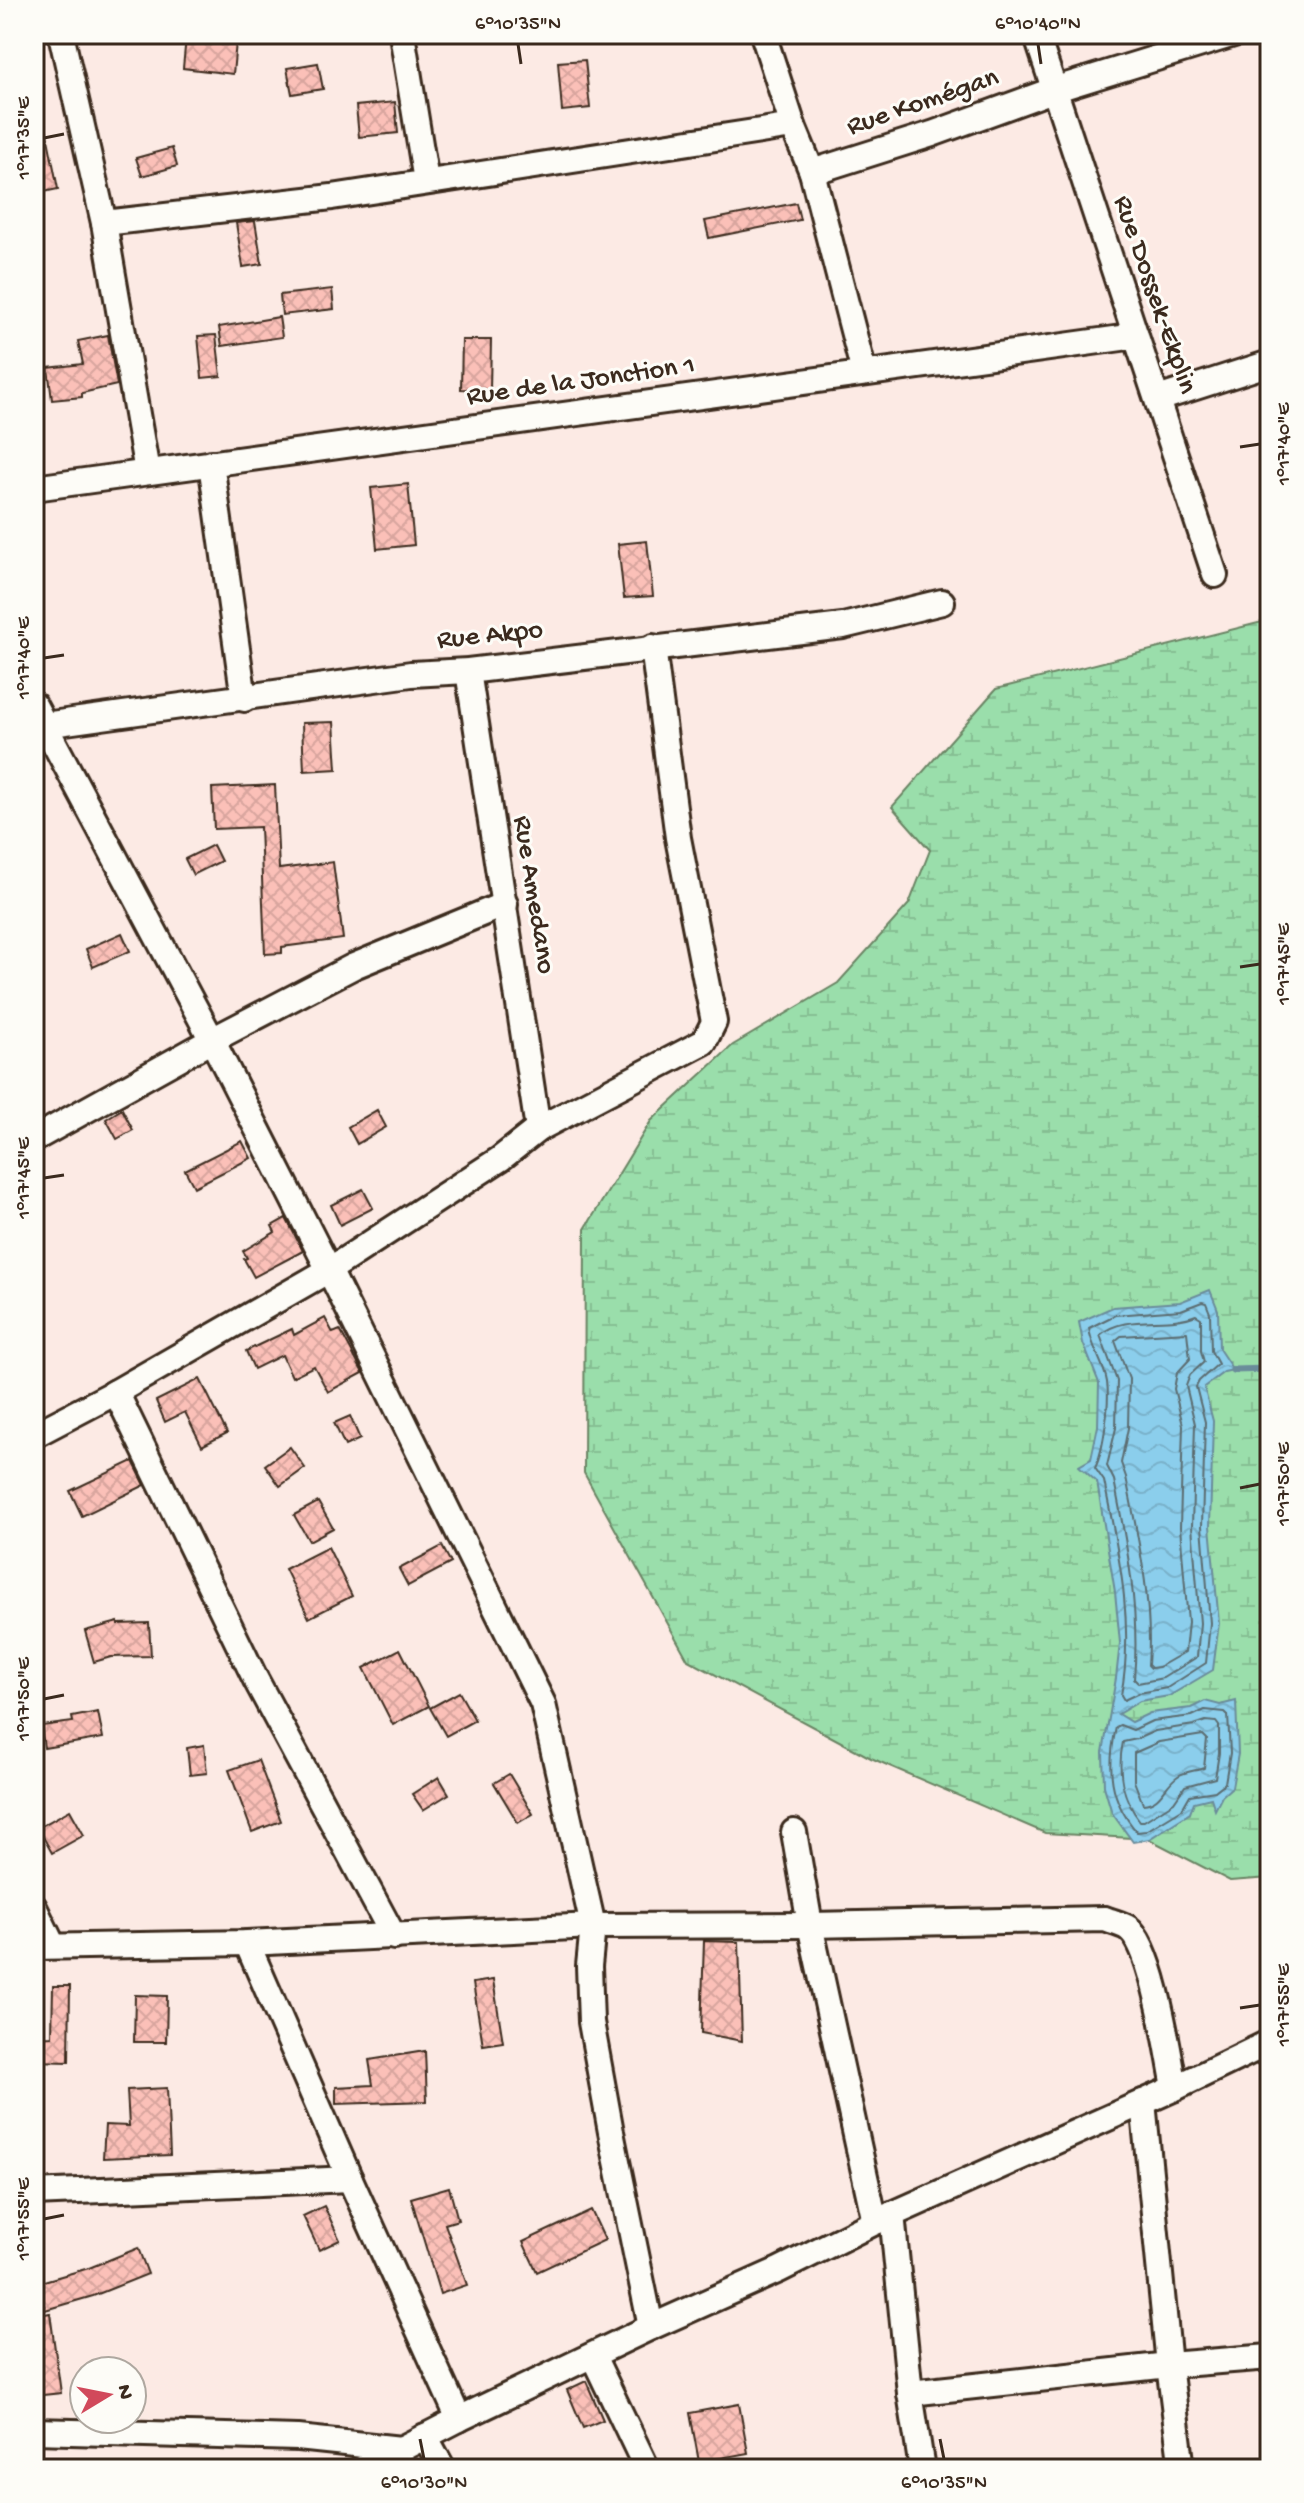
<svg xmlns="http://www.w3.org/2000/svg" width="1304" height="2503" font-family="'Gochi Hand',sans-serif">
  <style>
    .wetland { fill: url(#wetland-marsh); stroke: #6a8464; stroke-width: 2 }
    .water { fill: url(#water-waves); stroke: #6b8c9a; stroke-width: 2 }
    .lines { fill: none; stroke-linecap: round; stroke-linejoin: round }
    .shore { stroke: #5b6c70; stroke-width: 2 }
    .stream { stroke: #6b8c9a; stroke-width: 7 }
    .building { fill: url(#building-cross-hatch); stroke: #3b2a1e; stroke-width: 2 }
    .street-casing { stroke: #3b2a1e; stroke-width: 30 }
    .street { stroke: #fdfcf7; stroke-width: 24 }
    .ticks { fill: none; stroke: #3b2a1e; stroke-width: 3 }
    .labels { text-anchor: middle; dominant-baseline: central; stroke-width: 6; stroke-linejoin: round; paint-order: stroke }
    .street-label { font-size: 28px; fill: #3b2a1e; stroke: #fdfcf7 }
    .neatline { fill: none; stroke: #3b2a1e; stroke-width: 3 }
    .ticks-label { font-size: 20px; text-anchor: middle; fill: #3b2a1e }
  </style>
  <defs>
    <pattern id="wetland-marsh" width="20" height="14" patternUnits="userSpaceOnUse" patternTransform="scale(2)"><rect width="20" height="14" fill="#9adeab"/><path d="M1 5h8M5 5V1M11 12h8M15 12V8" fill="none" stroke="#86bf93"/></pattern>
    <pattern id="water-waves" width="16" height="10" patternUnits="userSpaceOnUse" patternTransform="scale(2)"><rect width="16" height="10" fill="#8bceec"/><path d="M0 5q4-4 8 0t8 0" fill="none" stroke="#79b1ca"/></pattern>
    <pattern id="building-cross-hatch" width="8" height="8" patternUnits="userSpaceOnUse" patternTransform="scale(2)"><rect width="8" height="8" fill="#fbc0b8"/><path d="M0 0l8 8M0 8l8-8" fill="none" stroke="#d8a59e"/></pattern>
  </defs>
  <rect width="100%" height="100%" fill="#fceae4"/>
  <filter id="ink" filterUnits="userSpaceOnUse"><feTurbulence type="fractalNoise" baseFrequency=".0125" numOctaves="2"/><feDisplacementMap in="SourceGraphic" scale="16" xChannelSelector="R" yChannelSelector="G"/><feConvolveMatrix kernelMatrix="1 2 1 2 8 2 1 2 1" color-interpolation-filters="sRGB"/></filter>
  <g filter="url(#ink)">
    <!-- wetland -->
    <polygon class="wetland" points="1270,620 1270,1878 1230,1881 1149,1839 1045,1833 871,1758 688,1660 584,1473 585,1229 651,1121 733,1045 838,983 909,904 930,850 892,807 996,689"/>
    <!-- water -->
    <polygon class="water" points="1210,1290 1218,1310 1219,1349 1233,1370 1224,1372 1204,1387 1213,1421 1210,1526 1219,1623 1213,1670 1169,1696 1140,1701 1118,1714 1131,1722 1150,1713 1191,1708 1205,1701 1220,1705 1236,1701 1238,1754 1232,1787 1222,1796 1215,1810 1211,1798 1194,1802 1190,1813 1149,1839 1133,1842 1112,1813 1104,1786 1103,1752 1116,1678 1120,1643 1115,1592 1097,1482 1079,1466 1091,1459 1098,1426 1099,1383 1083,1343 1079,1322 1113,1307 1180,1302"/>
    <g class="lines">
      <!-- shore -->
      <g class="shore">
        <path d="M1202,1302L1206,1303L1210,1313L1211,1351L1218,1364L1199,1381L1196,1387L1205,1422L1202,1526L1210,1623L1206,1663L1167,1688L1139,1693L1124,1700L1121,1695C1135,1624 1118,1551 1104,1481L1095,1468C1104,1450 1110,1402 1107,1382C1104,1363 1091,1347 1089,1328L1115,1315L1181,1310Z"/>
        <path d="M1196,1315L1201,1318V1351L1204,1362L1190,1375L1186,1386L1195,1424L1192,1526L1200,1623L1197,1657L1163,1678L1138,1683L1134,1679C1140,1612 1127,1545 1114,1480L1107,1466L1116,1428L1117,1381L1100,1335C1124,1313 1167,1327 1196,1315Z"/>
        <path d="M1187,1332L1190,1359L1177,1373L1174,1389L1183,1425L1180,1527L1188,1622L1185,1652L1159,1667L1151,1668L1148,1665C1153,1602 1138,1538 1126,1477L1121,1463L1128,1428L1129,1379L1115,1341L1121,1336Z"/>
        <path d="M1205,1710L1225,1712L1228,1715L1230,1753L1225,1783L1215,1791L1190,1795L1182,1809L1146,1831L1137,1832C1109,1799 1107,1769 1116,1727L1120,1725L1133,1730L1152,1721L1192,1716Z"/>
        <path d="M1206,1721L1216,1722L1219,1726V1753L1215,1778L1185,1786L1174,1802L1144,1821H1140C1122,1798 1117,1770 1123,1742L1137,1739L1155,1731L1194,1725Z"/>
        <path d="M1203,1735L1207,1739L1204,1768C1196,1771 1186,1771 1178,1776C1164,1785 1162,1803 1143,1804L1134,1781V1753L1159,1742Z"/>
      </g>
      <!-- stream -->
      <polyline class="stream" points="1233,1370 1270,1369"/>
    </g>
    <!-- building -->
    <g class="building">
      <polygon points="186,37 236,42 233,74 183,68"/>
      <polygon points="585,60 590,108 562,111 558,62"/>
      <polygon points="318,63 323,89 292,94 287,68"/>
      <polygon points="395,102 398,133 359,137 356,106"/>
      <polygon points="42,109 58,189 34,194 34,110"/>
      <polygon points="172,148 177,166 142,176 136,158"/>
      <polygon points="796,203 800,220 709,238 705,221"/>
      <polygon points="255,221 262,264 243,267 236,223"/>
      <polygon points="332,289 334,309 282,315 280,295"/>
      <polygon points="279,317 282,337 222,346 219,327"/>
      <polygon points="108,335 117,385 82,393 82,397 52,400 48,368 83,364 78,341"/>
      <polygon points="216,335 221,376 202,378 198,336"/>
      <polygon points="462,340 491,340 490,390 461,389"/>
      <polygon points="408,484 414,545 377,549 371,488"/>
      <polygon points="647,541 653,596 624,598 618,544"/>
      <polygon points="334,722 337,769 304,771 302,723"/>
      <polygon points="275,785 279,869 333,862 343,939 282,947 282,953 265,954 260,827 214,829 212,788"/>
      <polygon points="213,845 221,861 193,875 185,859"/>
      <polygon points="122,933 130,951 93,967 86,949"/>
      <polygon points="122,1109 133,1130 117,1139 106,1119"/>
      <polygon points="377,1110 386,1127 357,1144 348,1127"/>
      <polygon points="242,1141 251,1158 194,1187 185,1170"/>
      <polygon points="363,1189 373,1208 340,1225 331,1205"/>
      <polygon points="286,1218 303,1251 254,1277 244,1259 247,1258 243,1251 275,1232 272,1226"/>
      <polygon points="325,1318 333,1333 340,1330 363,1373 328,1392 314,1366 292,1377 282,1355 254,1369 246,1351 292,1329 294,1335"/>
      <polygon points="200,1379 227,1433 202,1446 185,1412 165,1422 156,1401"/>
      <polygon points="350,1416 360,1439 345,1446 334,1423"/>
      <polygon points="290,1447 305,1468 280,1486 265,1465"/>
      <polygon points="133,1461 145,1485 82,1516 70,1491"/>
      <polygon points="318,1502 333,1528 309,1541 294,1515"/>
      <polygon points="442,1546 451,1563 408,1586 399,1569"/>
      <polygon points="328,1547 352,1596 309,1618 285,1569"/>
      <polygon points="118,1622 118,1624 149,1623 151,1656 111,1657 94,1662 85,1631"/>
      <polygon points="400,1649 429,1706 393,1725 364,1668"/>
      <polygon points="459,1692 475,1720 446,1736 430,1708"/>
      <polygon points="98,1712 103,1738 44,1748 41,1726 73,1722 72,1717"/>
      <polygon points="204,1745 207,1773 190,1775 187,1748"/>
      <polygon points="258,1760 281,1821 252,1832 229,1770"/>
      <polygon points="509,1774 533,1814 518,1823 494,1783"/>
      <polygon points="439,1777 449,1794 423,1810 412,1794"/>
      <polygon points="70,1810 84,1835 52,1853 38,1828"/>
      <polygon points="704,1941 739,1942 742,2041 701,2033"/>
      <polygon points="493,1980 503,2042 483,2045 473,1983"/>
      <polygon points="53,1986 70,1986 69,2062 34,2061 34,2037 52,2036"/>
      <polygon points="135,1995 167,1996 166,2042 134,2042"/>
      <polygon points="425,2051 427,2101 336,2104 336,2087 373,2085 369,2060"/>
      <polygon points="167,2088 170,2155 103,2158 105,2125 129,2126 127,2090"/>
      <polygon points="449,2187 458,2220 445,2224 467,2285 440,2294 411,2198"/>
      <polygon points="324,2206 340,2240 319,2250 303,2216"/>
      <polygon points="591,2210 605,2240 537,2272 523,2242"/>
      <polygon points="138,2248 148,2274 93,2296 45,2310 37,2283 89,2268"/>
      <polygon points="50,2313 61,2393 34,2396 34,2316"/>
      <polygon points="586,2381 603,2420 583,2428 567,2390"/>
      <polygon points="739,2404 748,2453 699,2462 690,2413"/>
    </g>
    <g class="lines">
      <defs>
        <g id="street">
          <polyline points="61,34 104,223 147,472"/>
          <polyline points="402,34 426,181"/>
          <polyline points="763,34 793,126 812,172 864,373"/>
          <polyline points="1036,34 1215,575"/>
          <polyline points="812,172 932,134 1053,90 1234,34"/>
          <polyline points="104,223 332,197 793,126"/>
          <polyline points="1158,399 1270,363"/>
          <polyline points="211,463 244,699"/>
          <polyline points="34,488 1136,336"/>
          <polyline points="468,671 538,1129"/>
          <polyline points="34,705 212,1040 329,1270 543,1704 593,1926 589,1966 591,2022 611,2132 651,2327"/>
          <polyline points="44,725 411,674 468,671 843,626 942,602"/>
          <polyline points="34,1139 212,1040 354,966 505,904"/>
          <polyline points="116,1392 256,1680 394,1937"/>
          <polyline points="34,1435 116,1392 329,1270 500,1159 538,1129 704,1042 714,1022 678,838 653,647"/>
          <polyline points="794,1832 810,1925 875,2222"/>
          <polyline points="34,1907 53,1946"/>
          <polyline points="247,1943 350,2179 459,2419"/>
          <path d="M34,1947L247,1943L593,1926L810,1925L1105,1919C1112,1922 1122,1924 1128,1928C1153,1946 1169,2055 1175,2088"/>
          <polyline points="1143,2102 1169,2365 1182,2469"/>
          <polyline points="34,2193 350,2179"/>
          <polyline points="892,2214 910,2393 922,2469"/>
          <polyline points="593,2356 647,2469"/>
          <polyline points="910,2393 1169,2365 1270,2357"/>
          <polyline points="34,2431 298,2438 401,2449"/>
          <polyline points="425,2436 443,2469"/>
          <polyline points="362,2469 459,2419 651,2327 779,2270 875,2222 1175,2088 1270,2042"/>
        </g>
      </defs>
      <!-- street casing -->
      <use href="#street" class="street-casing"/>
      <!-- street -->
      <use href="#street" class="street"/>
    </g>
  </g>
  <!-- ticks -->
  <path class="ticks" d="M518,44L521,64M1038,44L1041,64M44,138L64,134M1240,447L1260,444M44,658L64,655M1240,967L1260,964M44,1178L64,1175M1240,1488L1260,1484M44,1699L64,1695M1240,2008L1260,2005M44,2219L64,2215M420,2439L424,2459M940,2439L944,2459"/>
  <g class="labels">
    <!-- street labels -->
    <g class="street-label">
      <text transform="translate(923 103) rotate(-19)">Rue Komégan</text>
      <text transform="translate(1154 295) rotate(71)">Rue Dossek-Ekplin</text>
      <text transform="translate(581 382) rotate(-8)">Rue de la Jonction 1</text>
      <text transform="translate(490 636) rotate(-6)">Rue Akpo</text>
      <text transform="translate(533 895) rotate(81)">Rue Amedano</text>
    </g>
  </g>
  <!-- margin -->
  <rect width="1304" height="2503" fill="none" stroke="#fdfcf7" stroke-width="88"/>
  <!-- north arrow -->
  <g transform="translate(108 2395) rotate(80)"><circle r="38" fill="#fdfcf7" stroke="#afa8a0" stroke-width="2"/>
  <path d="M0-6L14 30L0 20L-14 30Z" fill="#d1495b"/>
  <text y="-12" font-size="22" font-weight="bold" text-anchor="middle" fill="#3b2a1e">N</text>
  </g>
  <rect x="44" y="44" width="1216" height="2415" class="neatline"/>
  <g class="ticks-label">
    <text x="518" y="29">6°10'35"N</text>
    <text x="1038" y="29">6°10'40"N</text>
    <text transform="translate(22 138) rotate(-90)" y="7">1°17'35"E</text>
    <text transform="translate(1282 444) rotate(-90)" y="7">1°17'40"E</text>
    <text transform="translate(22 658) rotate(-90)" y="7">1°17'40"E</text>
    <text transform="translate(1282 964) rotate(-90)" y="7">1°17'45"E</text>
    <text transform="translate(22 1178) rotate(-90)" y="7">1°17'45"E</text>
    <text transform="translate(1282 1484) rotate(-90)" y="7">1°17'50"E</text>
    <text transform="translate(22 1699) rotate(-90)" y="7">1°17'50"E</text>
    <text transform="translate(1282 2005) rotate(-90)" y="7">1°17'55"E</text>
    <text transform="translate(22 2219) rotate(-90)" y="7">1°17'55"E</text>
    <text x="424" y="2488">6°10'30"N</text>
    <text x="944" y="2488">6°10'35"N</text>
  </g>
</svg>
